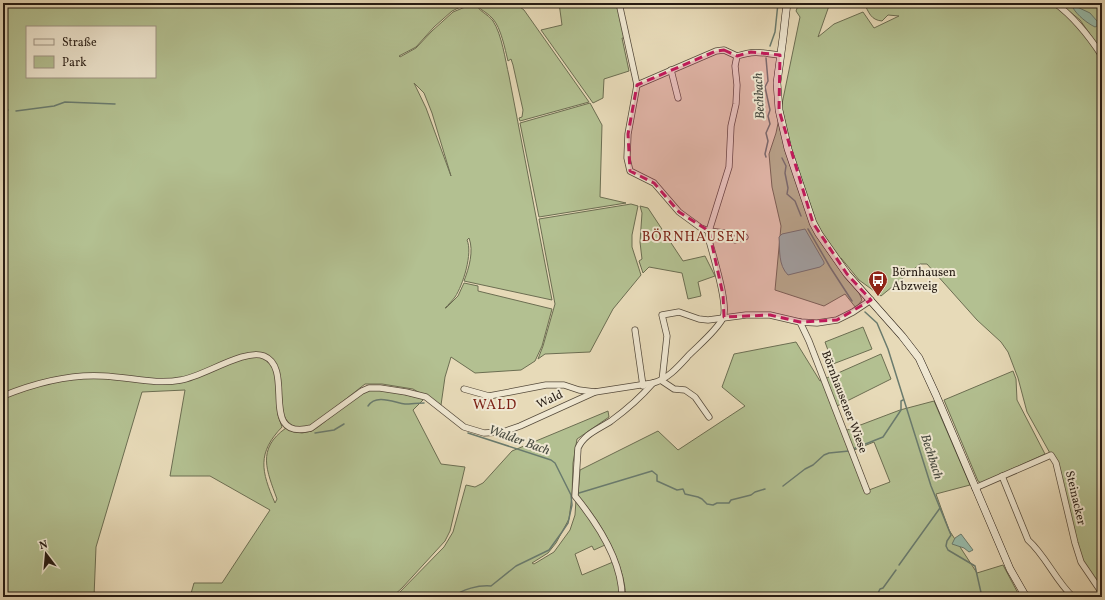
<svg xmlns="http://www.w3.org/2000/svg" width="1105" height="600" font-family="Vollkorn,serif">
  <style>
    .green { fill: #b3c091; stroke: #6c6e52; fill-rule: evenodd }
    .water { fill: #97bbab; stroke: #6a7b6e }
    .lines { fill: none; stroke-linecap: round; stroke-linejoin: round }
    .stream { stroke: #6a7b6e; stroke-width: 1.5 }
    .street-casing { stroke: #564b3c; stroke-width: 7 }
    .secondary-casing { stroke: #261b13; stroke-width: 8 }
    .street { stroke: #efe7d1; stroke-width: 5.5 }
    .secondary { stroke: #efe7d1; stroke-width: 7 }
    .marked { fill: #c2185b; fill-opacity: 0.2; stroke: #c2185b; stroke-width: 3; stroke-dasharray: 8 5; stroke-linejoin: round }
    .labels { text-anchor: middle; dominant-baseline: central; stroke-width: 4; stroke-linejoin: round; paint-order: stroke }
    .poi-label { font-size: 12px; fill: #261b13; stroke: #efe7d1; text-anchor: start }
    .street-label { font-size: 12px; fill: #261b13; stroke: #efe7d1 }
    .water-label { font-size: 13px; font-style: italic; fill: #484b41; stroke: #efe7d1 }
    .quarter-label { font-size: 14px; letter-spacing: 1px; fill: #7a1f14; stroke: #efe7d1 }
  </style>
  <rect width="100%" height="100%" fill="#e7dab8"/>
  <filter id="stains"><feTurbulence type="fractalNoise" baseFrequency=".005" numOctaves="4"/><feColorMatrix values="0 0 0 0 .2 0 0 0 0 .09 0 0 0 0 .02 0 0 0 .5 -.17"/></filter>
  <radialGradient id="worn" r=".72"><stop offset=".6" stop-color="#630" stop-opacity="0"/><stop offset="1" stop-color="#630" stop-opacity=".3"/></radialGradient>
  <!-- green -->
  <g class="green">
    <path d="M3,3H469L452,11L434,27L416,47L399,56L400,57L416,48L432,31L453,12L475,3C478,11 488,14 493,21C502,35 505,59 509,76L552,300L464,281C469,268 474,251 469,238L467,240C473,253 463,285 455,297C452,301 448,305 445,308H446L458,296L464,283L478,286V291L552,309L542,346L535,361L521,370L475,373L451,357L445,377L441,405L413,389L382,384H365L314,424L302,428L293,426L288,422L283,415L281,390L277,402L278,415L282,427C257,453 261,471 275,503L277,499C267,471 256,449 286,428L294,432L302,433L312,431L318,427L346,405L368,390L376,388L424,399L413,410L441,464L465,467L450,531L445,541L402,588L392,597H190L194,583H222L270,510L210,476H170L185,390L142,392L96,547L94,597H3ZM27,27H155V77H27ZM414,83L424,93L432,113L451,176L426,108Z"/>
    <path d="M478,3H511L516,4L524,10L589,102L520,121L519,118L522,117L523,110L513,65L511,59L508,61C505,49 501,28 493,19C489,14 483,11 478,7Z"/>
    <polygon points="559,3 617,3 625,38 622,38 629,71 604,79 603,98 593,103 541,30 562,25"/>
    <path d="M799,3H830L818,37L834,24L863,12L874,28L899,16L888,15L882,21C871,20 869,13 864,3H1053L1080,29L1102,59V590L1081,562L1051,455L1027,412L1018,378L1008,352L1001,342L977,320L927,264H920L881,296L859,280L841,258L835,262L858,290L862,300L856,308L845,294L824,306L775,290L781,226L772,187L769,154L776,133L800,17L796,11Z"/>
    <polygon points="1059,3 1102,3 1102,51 1080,20"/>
    <polygon points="590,103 602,125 600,197 626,203 539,217 520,123"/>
    <polygon points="631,204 638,206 632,235 632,247 641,275 613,309 590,352 545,354 538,359 543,346 555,304 539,219"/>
    <polygon points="640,206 648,208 683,261 705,256 715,276 698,282 701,296 688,299 682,273 649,267 643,273 639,261 642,259 640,242 642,213"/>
    <polygon points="863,327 872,349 833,364 825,342"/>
    <path d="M796,342L820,381L881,354L891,379L837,406L842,432L900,410L934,401L970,485L936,494L949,530L977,573L1003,565L1020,597H626C624,563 601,521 578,496L580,470L658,431L678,450L745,406L722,387L734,354ZM874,442L890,482L869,490L854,450Z"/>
    <polygon points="1013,371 1016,379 1017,400 1045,454 981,483 978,481 944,400"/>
    <polygon points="608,411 609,417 577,439 573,463 572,496 569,519 556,543 548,553 532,563 534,564 554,552 570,530 575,515 576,500 595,525 605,545 594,550 592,546 575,554 582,575 613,562 617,571 621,597 395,597 444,547 453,532 466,485 475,487 483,483 512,451"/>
  </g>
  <!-- water -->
  <g class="water">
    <path d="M1075,6L1090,13L1097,21V26L1095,27C1087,23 1078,16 1073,8Z"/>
    <path d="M805,229L824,262V264L820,267L788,275C778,265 780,250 779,237L782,234Z"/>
    <polygon points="961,534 973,550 969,552 964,548 952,544 955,538"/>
  </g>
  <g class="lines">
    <!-- stream -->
    <g class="stream">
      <polyline points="1097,3 1102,7"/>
      <polyline points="770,46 775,32 778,3"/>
      <polyline points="3,110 8,110"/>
      <polyline points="16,111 54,106 65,102 115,104"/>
      <polyline points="766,157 765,154 768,141 766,133 770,124 768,116 770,110 765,87 768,81 766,58"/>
      <polyline points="782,158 786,166 785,173 788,188 787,194 795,201 801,216"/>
      <polyline points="808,229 830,267 852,301"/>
      <polyline points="865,312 877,323 888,349 931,486 951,535 947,541 946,546 948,550 975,566 982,597"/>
      <path d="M368,406C376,394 393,402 405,404C411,404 418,403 424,403"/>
      <polyline points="315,433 334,430 344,424"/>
      <polyline points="853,449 883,437 901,410 901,401 903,400"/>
      <polyline points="783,486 805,469 813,465 824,455 829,453 849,451"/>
      <polyline points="579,493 652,471 657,475 657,481 677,490 683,489 685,494 698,497 702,499 707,504 713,505 717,503 729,503 731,500 751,495 755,492 765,489"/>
      <polyline points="899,565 940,508"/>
      <path d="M453,597C462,589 479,585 491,586L516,566L549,550L562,532L568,523L572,505L571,495L555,463L551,460L468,433"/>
      <polyline points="876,597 880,589 883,588 896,570"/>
    </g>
    <defs>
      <g id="street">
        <polyline points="619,3 637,85 628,134 627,158 630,171 654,183 679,212 701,228 709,231 725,233 735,240 745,237"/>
        <path d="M1055,3C1074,17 1089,36 1102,56"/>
        <polyline points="671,70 678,98"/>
        <polyline points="637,85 716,51 724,50 737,56"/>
        <polyline points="800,322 809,341 867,491"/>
        <polyline points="635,330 643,386"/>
        <path d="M464,389L489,396L546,385H564L579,390L595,392L653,383C668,379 679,366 689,355C700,344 716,331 723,318C729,305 713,256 709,240V231L729,167L731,126L736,104L737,85L735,66L737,56C757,50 761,53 780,55"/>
        <path d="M3,396C35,383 68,374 103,376C130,377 155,385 181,380C203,377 245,348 264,356C296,369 257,441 311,428L362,391L369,388H380L406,392L426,397L464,427L484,433L503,432L520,426L595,392"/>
        <polyline points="709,417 695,397 685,390 674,389 662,381 667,336 662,315 679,312 699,319 708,320 746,315 770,315 800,322 817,323 837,320 853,312 871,300"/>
        <path d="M1002,476L1028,540C1046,556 1055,580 1073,597"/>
        <polyline points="975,488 1051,455 1056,463 1075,543 1081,562 1102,593"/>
        <path d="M622,597C622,560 597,523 575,496L578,448C584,434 599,429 611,421C626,410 641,397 653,383"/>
      </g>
      <polyline id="secondary" points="787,3 783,38 777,83 779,110 788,149 813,223 819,234 847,274 902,336 919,358 936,395 1010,569 1026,597"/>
    </defs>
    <!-- street casing -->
    <use href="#street" class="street-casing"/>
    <!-- secondary casing -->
    <use href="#secondary" class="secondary-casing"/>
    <!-- street -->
    <use href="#street" class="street"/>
    <!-- secondary -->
    <use href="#secondary" class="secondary"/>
  </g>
  <!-- marked area -->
  <path class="marked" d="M724,50L737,56L751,52L780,55L779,110L813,223L847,274L871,300L837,320L800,322L770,315L724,317L723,295L709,231L679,212L654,183L630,171L628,134L637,85L716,51Z"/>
  <!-- icons -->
  <defs>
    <symbol id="bus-pin" viewBox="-11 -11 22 30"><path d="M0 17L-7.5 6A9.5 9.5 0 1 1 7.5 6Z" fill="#8f2418" stroke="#efe7d1"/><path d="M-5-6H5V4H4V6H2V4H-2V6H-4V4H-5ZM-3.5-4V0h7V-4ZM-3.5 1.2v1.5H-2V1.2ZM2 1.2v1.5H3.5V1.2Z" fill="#fff"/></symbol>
  </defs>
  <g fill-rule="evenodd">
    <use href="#bus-pin" x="867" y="269" width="22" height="30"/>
  </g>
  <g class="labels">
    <!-- poi labels -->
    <g class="poi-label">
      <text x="892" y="273">Börnhausen<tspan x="892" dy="14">Abzweig</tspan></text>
    </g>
    <!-- street labels -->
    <g class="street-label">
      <text transform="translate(550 400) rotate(-25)">Wald</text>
      <text transform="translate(844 402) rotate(69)">Börnhausener Wiese</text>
      <text transform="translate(1075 498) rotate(77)">Steinacker</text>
    </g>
    <!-- water labels -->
    <g class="water-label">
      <text transform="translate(760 96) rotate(-93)">Bechbach</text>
      <text transform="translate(519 441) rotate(20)">Walder Bach</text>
      <text transform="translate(931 457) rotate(72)">Bechbach</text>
    </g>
    <!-- quarter labels -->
    <g class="quarter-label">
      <text x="694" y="237">BÖRNHAUSEN</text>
      <text x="495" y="405">WALD</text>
    </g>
  </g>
  <!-- margin -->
  <rect width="1105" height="600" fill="none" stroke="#e7dab8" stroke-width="16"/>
  <rect x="4" y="4" width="1097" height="592" fill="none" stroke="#261b13" stroke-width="2"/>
  <rect x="8" y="8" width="1089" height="584" fill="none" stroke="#261b13"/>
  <!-- legend -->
  <rect x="26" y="26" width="130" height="52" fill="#efe7d1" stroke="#9f9585"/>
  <rect x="34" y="39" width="20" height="6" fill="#efe7d1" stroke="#9f9585"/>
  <text x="62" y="46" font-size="12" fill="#261b13">Straße</text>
  <rect x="34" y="56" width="20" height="12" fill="#b3c091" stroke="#9f9585"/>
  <text x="62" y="66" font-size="12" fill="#261b13">Park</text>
  <!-- north arrow -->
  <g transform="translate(46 554) rotate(344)" stroke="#efe7d1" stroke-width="3" paint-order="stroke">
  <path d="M0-3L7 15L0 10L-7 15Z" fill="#261b13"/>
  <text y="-6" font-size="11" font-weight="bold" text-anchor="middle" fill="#261b13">N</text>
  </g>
  <rect width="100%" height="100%" filter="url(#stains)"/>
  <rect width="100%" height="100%" fill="url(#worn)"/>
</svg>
